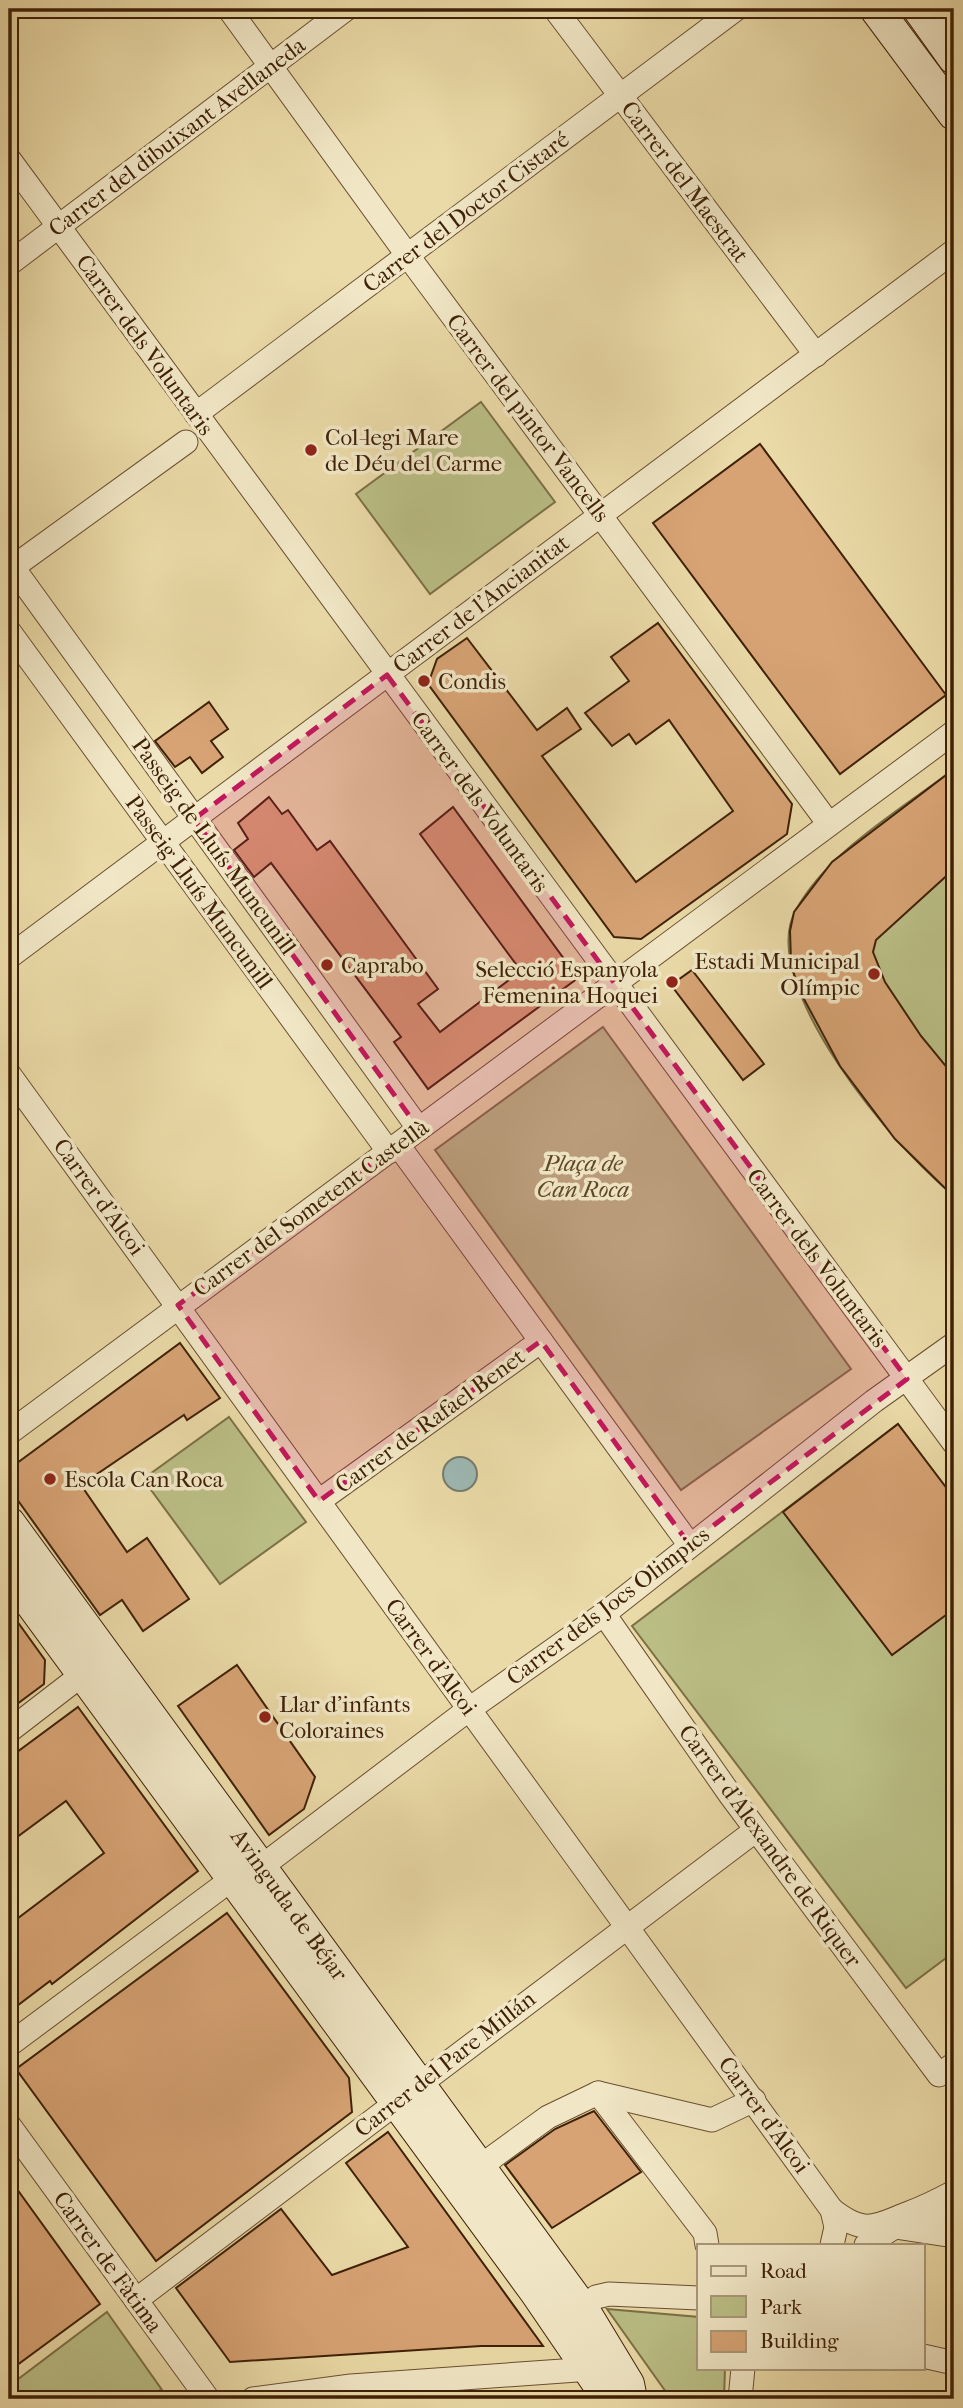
<svg xmlns="http://www.w3.org/2000/svg" width="963" height="2408" font-family="'IM FELL French Canon',serif">
  <style>
    .green { fill: #babe85; stroke: #7c7046; stroke-width: 2 }
    .water { fill: #9db8b3; stroke: #777c6f; stroke-width: 2 }
    .building { fill: #d7a374; stroke: #3f2108; stroke-width: 2 }
    .lines { fill: none; stroke-linecap: round; stroke-linejoin: round }
    .street-casing { stroke: #6a4f30; stroke-width: 25 }
    .secondary-casing { stroke: #3f2108; stroke-width: 34 }
    .street { stroke: #f1e7c6; stroke-width: 23 }
    .secondary { stroke: #f1e7c6; stroke-width: 32 }
    .marked { fill: #c2185b; fill-opacity: 0.2; stroke: #c2185b; stroke-width: 5; stroke-dasharray: 14 9; stroke-linejoin: round }
    .poi-dot { fill: #8f2418; stroke: #f1e7c6; stroke-width: 2.5 }
    .labels { text-anchor: middle; dominant-baseline: central; stroke-width: 7; stroke-linejoin: round; paint-order: stroke }
    .street-label { font-size: 23px; fill: #3f2108; stroke: #f1e7c6 }
    .poi-label { font-size: 23px; fill: #3f2108; stroke: #f1e7c6; text-anchor: start }
    .park-label { font-size: 23px; font-style: italic; fill: #5e4827; stroke: #f1e7c6 }
  </style>
  <rect width="100%" height="100%" fill="#eadaa7"/>
  <filter id="stains"><feTurbulence type="fractalNoise" baseFrequency=".00286" numOctaves="4"/><feColorMatrix values="0 0 0 0 .2 0 0 0 0 .09 0 0 0 0 .02 0 0 0 .5 -.17"/></filter>
  <radialGradient id="worn" r=".72"><stop offset=".6" stop-color="#630" stop-opacity="0"/><stop offset="1" stop-color="#630" stop-opacity=".3"/></radialGradient>
  <!-- green -->
  <g class="green">
    <polygon points="481,402 555,502 430,594 356,494"/>
    <path d="M954,769V1195C899,1154 754,983 796,910C828,851 902,809 954,769Z"/>
    <polygon points="603,1027 851,1369 681,1490 435,1150"/>
    <polygon points="229,1417 306,1522 220,1584 143,1479"/>
    <polygon points="898,1424 954,1498 954,1952 906,1988 632,1626"/>
    <polygon points="607,2309 699,2317 699,2368 725,2368 724,2399 671,2399"/>
    <polygon points="107,2312 162,2390 125,2399 9,2399 9,2386"/>
  </g>
  <!-- water -->
  <circle class="water" cx="460" cy="1474" r="17"/>
  <!-- building -->
  <g class="building">
    <polygon points="760,444 946,695 840,774 653,523"/>
    <polygon points="658,623 792,804 787,834 641,939 614,937 428,684 437,659 467,638 537,730 567,708 581,729 542,756 636,882 733,811 669,720 636,744 629,734 612,746 585,713 629,681 611,657"/>
    <polygon points="209,702 228,729 211,741 223,757 202,773 190,757 175,767 155,741"/>
    <polygon points="954,769 954,869 876,940 873,952 885,982 921,1036 954,1076 954,1197 895,1139 840,1066 797,986 791,961 790,931 794,912 832,862"/>
    <polygon points="269,797 282,814 288,810 317,850 330,841 438,989 418,1004 440,1032 521,971 420,834 453,807 578,978 428,1089 394,1042 401,1037 271,863 254,877 234,850 248,839 238,823"/>
    <polygon points="692,970 764,1064 743,1080 671,985"/>
    <polygon points="180,1343 220,1398 187,1420 184,1415 81,1485 127,1552 147,1538 189,1599 143,1631 122,1600 100,1615 9,1488 9,1469"/>
    <polygon points="898,1424 954,1498 954,1609 892,1655 783,1512"/>
    <polygon points="9,1610 45,1660 44,1684 9,1710"/>
    <polygon points="237,1665 315,1777 304,1809 269,1835 178,1706"/>
    <polygon points="78,1707 198,1871 52,1984 50,1981 9,2012 9,1925 104,1853 66,1801 9,1843 9,1758"/>
    <polygon points="227,1913 349,2078 352,2112 156,2261 16,2069"/>
    <polygon points="594,2111 641,2172 552,2228 505,2165 555,2129"/>
    <polygon points="388,2132 543,2346 481,2346 230,2362 176,2288 281,2209 332,2275 408,2247 346,2163"/>
    <polygon points="9,2178 100,2304 9,2371"/>
  </g>
  <g class="lines">
    <defs>
      <g id="street">
        <polyline points="229,9 408,256 829,824"/>
        <polyline points="555,9 816,355"/>
        <polyline points="9,159 954,1443"/>
        <polyline points="9,264 346,9"/>
        <polyline points="196,414 736,9"/>
        <polyline points="9,562 419,1129"/>
        <polyline points="9,570 186,442"/>
        <polyline points="9,631 389,1152"/>
        <polyline points="9,957 954,251"/>
        <polyline points="9,1074 832,2210 836,2227 832,2245"/>
        <polyline points="398,1145 689,1544"/>
        <polyline points="9,1433 954,732"/>
        <polyline points="319,1501 541,1341"/>
        <polyline points="604,1614 731,1796 939,2075 954,2064"/>
        <polyline points="9,1731 83,1674"/>
        <polyline points="261,1867 468,1710 604,1614 874,1401 954,1344"/>
        <polyline points="9,2045 232,1879"/>
        <polyline points="420,2084 756,1830"/>
        <polyline points="598,2093 705,2233 707,2245"/>
        <polyline points="9,2125 208,2399"/>
        <polyline points="480,2170 493,2157 548,2117 598,2093 712,2120 754,2100"/>
        <path d="M832,2210C866,2236 875,2226 909,2213C925,2207 939,2200 954,2192"/>
        <polyline points="920,2210 954,2217"/>
        <polyline points="866,2245 895,2227 954,2236"/>
        <polyline points="136,2300 396,2103"/>
        <polyline points="582,2308 596,2297 609,2294 699,2298"/>
        <polyline points="923,2356 954,2363"/>
        <polyline points="253,2399 351,2386 591,2369 599,2373"/>
        <polyline points="740,2399 743,2368"/>
      </g>
      <g id="secondary">
        <polyline points="876,9 954,114"/>
        <polyline points="919,9 954,58"/>
        <polyline points="9,1523 582,2308 628,2384 631,2399"/>
        <polyline points="9,1573 536,2292 609,2399"/>
      </g>
    </defs>
    <!-- street casing -->
    <use href="#street" class="street-casing"/>
    <!-- secondary casing -->
    <use href="#secondary" class="secondary-casing"/>
    <!-- street -->
    <use href="#street" class="street"/>
    <!-- secondary -->
    <use href="#secondary" class="secondary"/>
  </g>
  <!-- marked area -->
  <path class="marked" d="M387,675L907,1379L689,1544L541,1341L319,1501L178,1305L419,1129L194,819Z"/>
  <!-- markers -->
  <g class="poi-dot">
    <circle cx="311" cy="450" r="7"/>
    <circle cx="424" cy="681" r="7"/>
    <circle cx="327" cy="965" r="7"/>
    <circle cx="874" cy="974" r="7"/>
    <circle cx="672" cy="982" r="7"/>
    <circle cx="50" cy="1479" r="7"/>
    <circle cx="265" cy="1717" r="7"/>
  </g>
  <g class="labels">
    <!-- street labels -->
    <g class="street-label">
      <text transform="translate(177 137) rotate(-37)">Carrer del dibuixant Avellaneda</text>
      <text transform="translate(685 182) rotate(53)">Carrer del Maestrat</text>
      <text transform="translate(466 212) rotate(-37)">Carrer del Doctor Cistaré</text>
      <text transform="translate(145 345) rotate(54)">Carrer dels Voluntaris</text>
      <text transform="translate(528 418) rotate(53)">Carrer del pintor Vancells</text>
      <text transform="translate(481 604) rotate(-37)">Carrer de l'Ancianitat</text>
      <text transform="translate(480 802) rotate(54)">Carrer dels Voluntaris</text>
      <text transform="translate(214 846) rotate(54)">Passeig de Lluís Muncunill</text>
      <text transform="translate(199 892) rotate(54)">Passeig Lluís Muncunill</text>
      <text transform="translate(99 1197) rotate(54)">Carrer d'Alcoi</text>
      <text transform="translate(311 1208) rotate(-36)">Carrer del Sometent Castellà</text>
      <text transform="translate(817 1258) rotate(53)">Carrer dels Voluntaris</text>
      <text transform="translate(430 1421) rotate(-36)">Carrer de Rafael Benet</text>
      <text transform="translate(608 1606) rotate(-37)">Carrer dels Jocs Olimpics</text>
      <text transform="translate(431 1657) rotate(54)">Carrer d'Alcoi</text>
      <text transform="translate(770 1846) rotate(54)">Carrer d'Alexandre de Riquer</text>
      <text transform="translate(289 1905) rotate(54)">Avinguda de Béjar</text>
      <text transform="translate(445 2064) rotate(-38)">Carrer del Pare Millán</text>
      <text transform="translate(764 2115) rotate(54)">Carrer d'Alcoi</text>
      <text transform="translate(108 2262) rotate(54)">Carrer de Fàtima</text>
    </g>
    <!-- poi labels -->
    <g class="poi-label">
      <text x="325" y="437">Col-legi Mare<tspan x="325" dy="26">de Déu del Carme</tspan></text>
      <text x="438" y="681">Condis</text>
      <text x="860" y="961" text-anchor="end">Estadi Municipal<tspan x="860" dy="26">Olímpic</tspan></text>
      <text x="341" y="965">Caprabo</text>
      <text x="658" y="969" text-anchor="end">Selecció Espanyola<tspan x="658" dy="26">Femenina Hoquei</tspan></text>
      <text x="64" y="1479">Escola Can Roca</text>
      <text x="279" y="1704">Llar d'infants<tspan x="279" dy="26">Coloraines</tspan></text>
    </g>
    <!-- park labels -->
    <g class="park-label">
      <text x="583" y="1163">Plaça de<tspan x="583" dy="26">Can Roca</tspan></text>
    </g>
  </g>
  <!-- margin -->
  <rect width="963" height="2408" fill="none" stroke="#eadaa7" stroke-width="35"/>
  <rect x="10" y="10" width="942" height="2387" fill="none" stroke="#3f2108" stroke-width="3.5"/>
  <rect x="18" y="18" width="928" height="2373" fill="none" stroke="#3f2108" stroke-width="2"/>
  <!-- legend -->
  <rect x="697" y="2244" width="228" height="126" fill="#f1e7c6" stroke="#aa987a" stroke-width="2"/>
  <rect x="711" y="2266" width="35" height="10" fill="#f1e7c6" stroke="#aa987a" stroke-width="2"/>
  <text x="760" y="2278" font-size="21" fill="#3f2108">Road</text>
  <rect x="711" y="2296" width="35" height="21" fill="#babe85" stroke="#aa987a" stroke-width="2"/>
  <text x="760" y="2314" font-size="21" fill="#3f2108">Park</text>
  <rect x="711" y="2331" width="35" height="21" fill="#d7a374" stroke="#aa987a" stroke-width="2"/>
  <text x="760" y="2348" font-size="21" fill="#3f2108">Building</text>
  <rect width="100%" height="100%" filter="url(#stains)"/>
  <rect width="100%" height="100%" fill="url(#worn)"/>
</svg>
